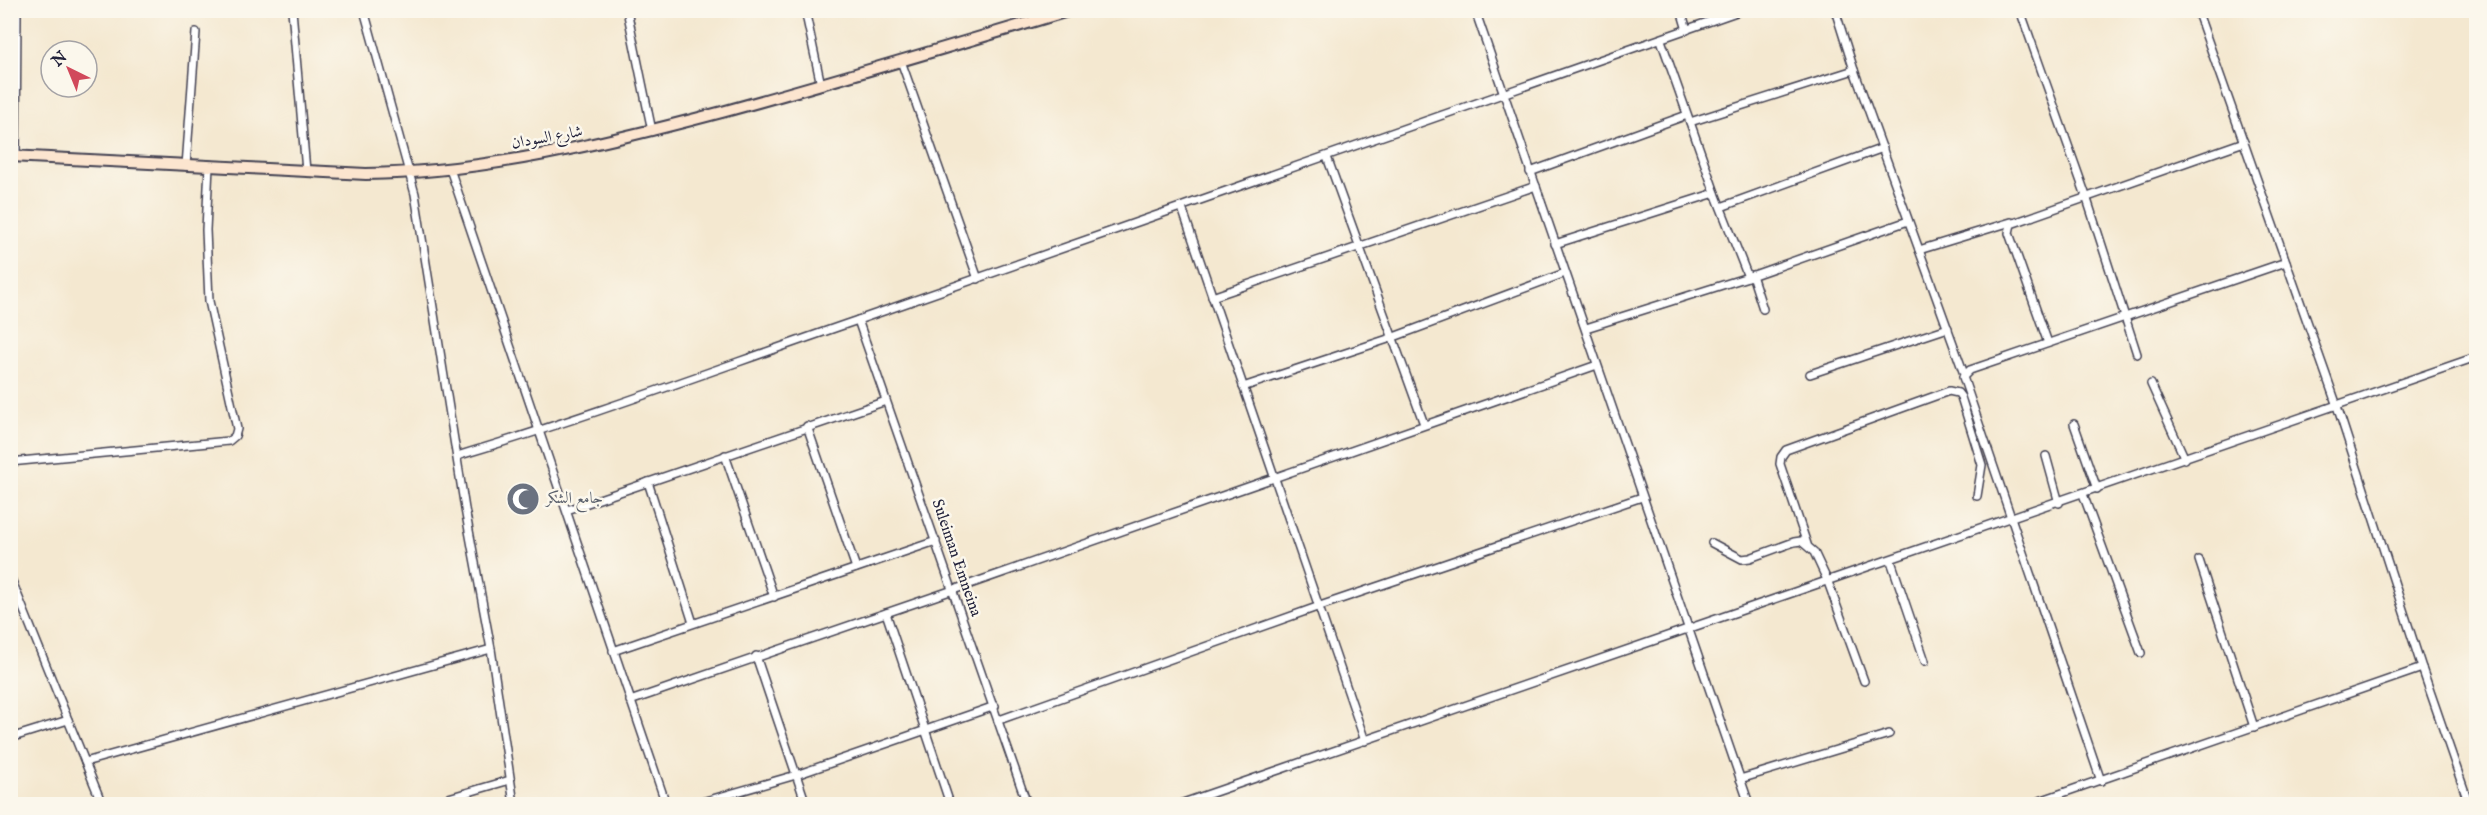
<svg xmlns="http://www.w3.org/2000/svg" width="2487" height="815" font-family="'IM FELL English',Amiri,serif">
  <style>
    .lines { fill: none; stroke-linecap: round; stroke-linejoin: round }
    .minor-casing { stroke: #424051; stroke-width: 10 }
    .secondary-casing { stroke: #424051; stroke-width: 14 }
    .minor { stroke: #fff; stroke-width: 7 }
    .secondary { stroke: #fce5cf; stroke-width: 10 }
    .labels { text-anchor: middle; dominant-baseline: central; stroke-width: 5; stroke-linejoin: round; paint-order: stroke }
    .street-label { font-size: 16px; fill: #22223b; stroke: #fbf7ec }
    .worship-label { font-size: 16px; fill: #5b616d; stroke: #fbf7ec; text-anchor: start }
  </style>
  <rect width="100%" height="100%" fill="#fbf7ec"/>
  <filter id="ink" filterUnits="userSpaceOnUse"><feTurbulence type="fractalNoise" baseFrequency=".0167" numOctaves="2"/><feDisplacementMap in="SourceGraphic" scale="12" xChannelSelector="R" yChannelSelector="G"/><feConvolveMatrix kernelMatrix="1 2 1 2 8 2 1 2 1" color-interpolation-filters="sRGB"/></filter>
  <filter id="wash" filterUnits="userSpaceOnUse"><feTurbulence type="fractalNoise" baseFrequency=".008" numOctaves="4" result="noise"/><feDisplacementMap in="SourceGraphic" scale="24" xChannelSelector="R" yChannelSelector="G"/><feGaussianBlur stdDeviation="1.35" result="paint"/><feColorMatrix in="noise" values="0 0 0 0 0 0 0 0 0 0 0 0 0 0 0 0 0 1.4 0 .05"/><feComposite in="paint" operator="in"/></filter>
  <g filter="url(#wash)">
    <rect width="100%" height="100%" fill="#f4e8d0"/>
  </g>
  <g filter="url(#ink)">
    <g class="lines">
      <defs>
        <g id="minor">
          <polyline points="292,10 306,171"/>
          <polyline points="364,10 415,194 465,509 491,649 514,804"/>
          <polyline points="627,10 652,131"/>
          <polyline points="805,10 821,85"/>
          <polyline points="1475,10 1749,804"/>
          <polyline points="1681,10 1687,30"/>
          <polyline points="1835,10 1854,70 1964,374"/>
          <polyline points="2020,10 2086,196 2137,354"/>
          <polyline points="2197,10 2337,406 2422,668 2469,804"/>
          <polyline points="901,61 978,279"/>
          <polyline points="1690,122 1854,70"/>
          <polyline points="16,156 17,10"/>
          <polyline points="1327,157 1424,424"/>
          <polyline points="186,166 196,32"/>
          <polyline points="450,169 666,804"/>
          <polyline points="1530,172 1687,115"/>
          <polyline points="1715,193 1748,277"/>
          <polyline points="1721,207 1883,148"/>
          <polyline points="1182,208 1365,741"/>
          <polyline points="1555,244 1715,193 1661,40"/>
          <polyline points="1919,250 2011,222"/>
          <polyline points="1752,275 1763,309"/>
          <polyline points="1212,297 1536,186"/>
          <polyline points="858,320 1027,804"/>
          <polyline points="1586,328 1748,277 1908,221"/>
          <polyline points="2048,343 2009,233 2011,224 2244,142"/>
          <polyline points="1810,374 1948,328"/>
          <polyline points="2151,384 2185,459"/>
          <polyline points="1243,387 1391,338 1565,273"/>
          <polyline points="2074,424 2097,489"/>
          <polyline points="807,426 856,568"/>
          <polyline points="725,455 774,597"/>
          <path d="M457,456C592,416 724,366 858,320C1153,219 1448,116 1742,10"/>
          <polyline points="2046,456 2059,503"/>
          <polyline points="10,462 229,441 235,436 237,429 209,301 206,230 209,166"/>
          <polyline points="648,482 693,623"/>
          <polyline points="2083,494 2141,653"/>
          <polyline points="567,510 886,401"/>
          <polyline points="1712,543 1742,559 1750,558 1794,542 1801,541 1814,552 1828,582 1864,681"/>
          <polyline points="1807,544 1780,464 1781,457 1786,450 1949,391 1958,393 1961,397 1982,465 1977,496"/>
          <polyline points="2199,560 2254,727"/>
          <polyline points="1891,561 1925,661"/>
          <polyline points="10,576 102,804"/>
          <polyline points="886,613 950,804"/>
          <polyline points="613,651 936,541"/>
          <polyline points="756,656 806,804"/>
          <polyline points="630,701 953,590 1597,365"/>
          <polyline points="999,720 1317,607 1642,497"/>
          <polyline points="10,738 68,720"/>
          <polyline points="85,762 491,649"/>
          <polyline points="1740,779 1889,734"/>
          <polyline points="2101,781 1963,377 1970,370 2286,262"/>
          <polyline points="428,804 510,780"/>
          <polyline points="695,804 796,775 995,706"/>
          <polyline points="1180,804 2476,357"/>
          <polyline points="2031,804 2422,668"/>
        </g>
        <path id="secondary" d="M10,156L366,174C488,172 605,143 722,112C839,80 955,45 1071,10"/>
      </defs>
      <!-- minor casing -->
      <use href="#minor" class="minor-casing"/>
      <!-- secondary casing -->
      <use href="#secondary" class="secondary-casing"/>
      <!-- minor -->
      <use href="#minor" class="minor"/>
      <!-- secondary -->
      <use href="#secondary" class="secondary"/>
    </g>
  </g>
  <!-- icons -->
  <defs>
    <symbol id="mosque-disc" viewBox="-11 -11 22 22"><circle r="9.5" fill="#6b7280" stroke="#fbf7ec"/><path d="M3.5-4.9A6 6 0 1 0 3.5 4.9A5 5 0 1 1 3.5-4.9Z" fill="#fff"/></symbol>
  </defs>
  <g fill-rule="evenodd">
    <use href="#mosque-disc" x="504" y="480" width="38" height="38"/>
  </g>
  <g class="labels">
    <!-- street labels -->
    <g class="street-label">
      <text transform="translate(547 138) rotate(-10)">شارع السودان</text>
      <text transform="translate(956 558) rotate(71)">Suleiman Emneina</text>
    </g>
    <!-- worship labels -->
    <g class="worship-label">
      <text x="546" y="499">جامع الشكر</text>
    </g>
  </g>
  <!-- margin -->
  <rect width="2487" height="815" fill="none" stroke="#fbf7ec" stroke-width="36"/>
  <!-- north arrow -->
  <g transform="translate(69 69) rotate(317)"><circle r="28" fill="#fbf7ec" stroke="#a4a2a5" stroke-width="1.5"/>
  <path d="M0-4.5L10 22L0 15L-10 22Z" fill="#d1495b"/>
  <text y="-9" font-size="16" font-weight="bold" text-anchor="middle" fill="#22223b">N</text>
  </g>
</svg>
